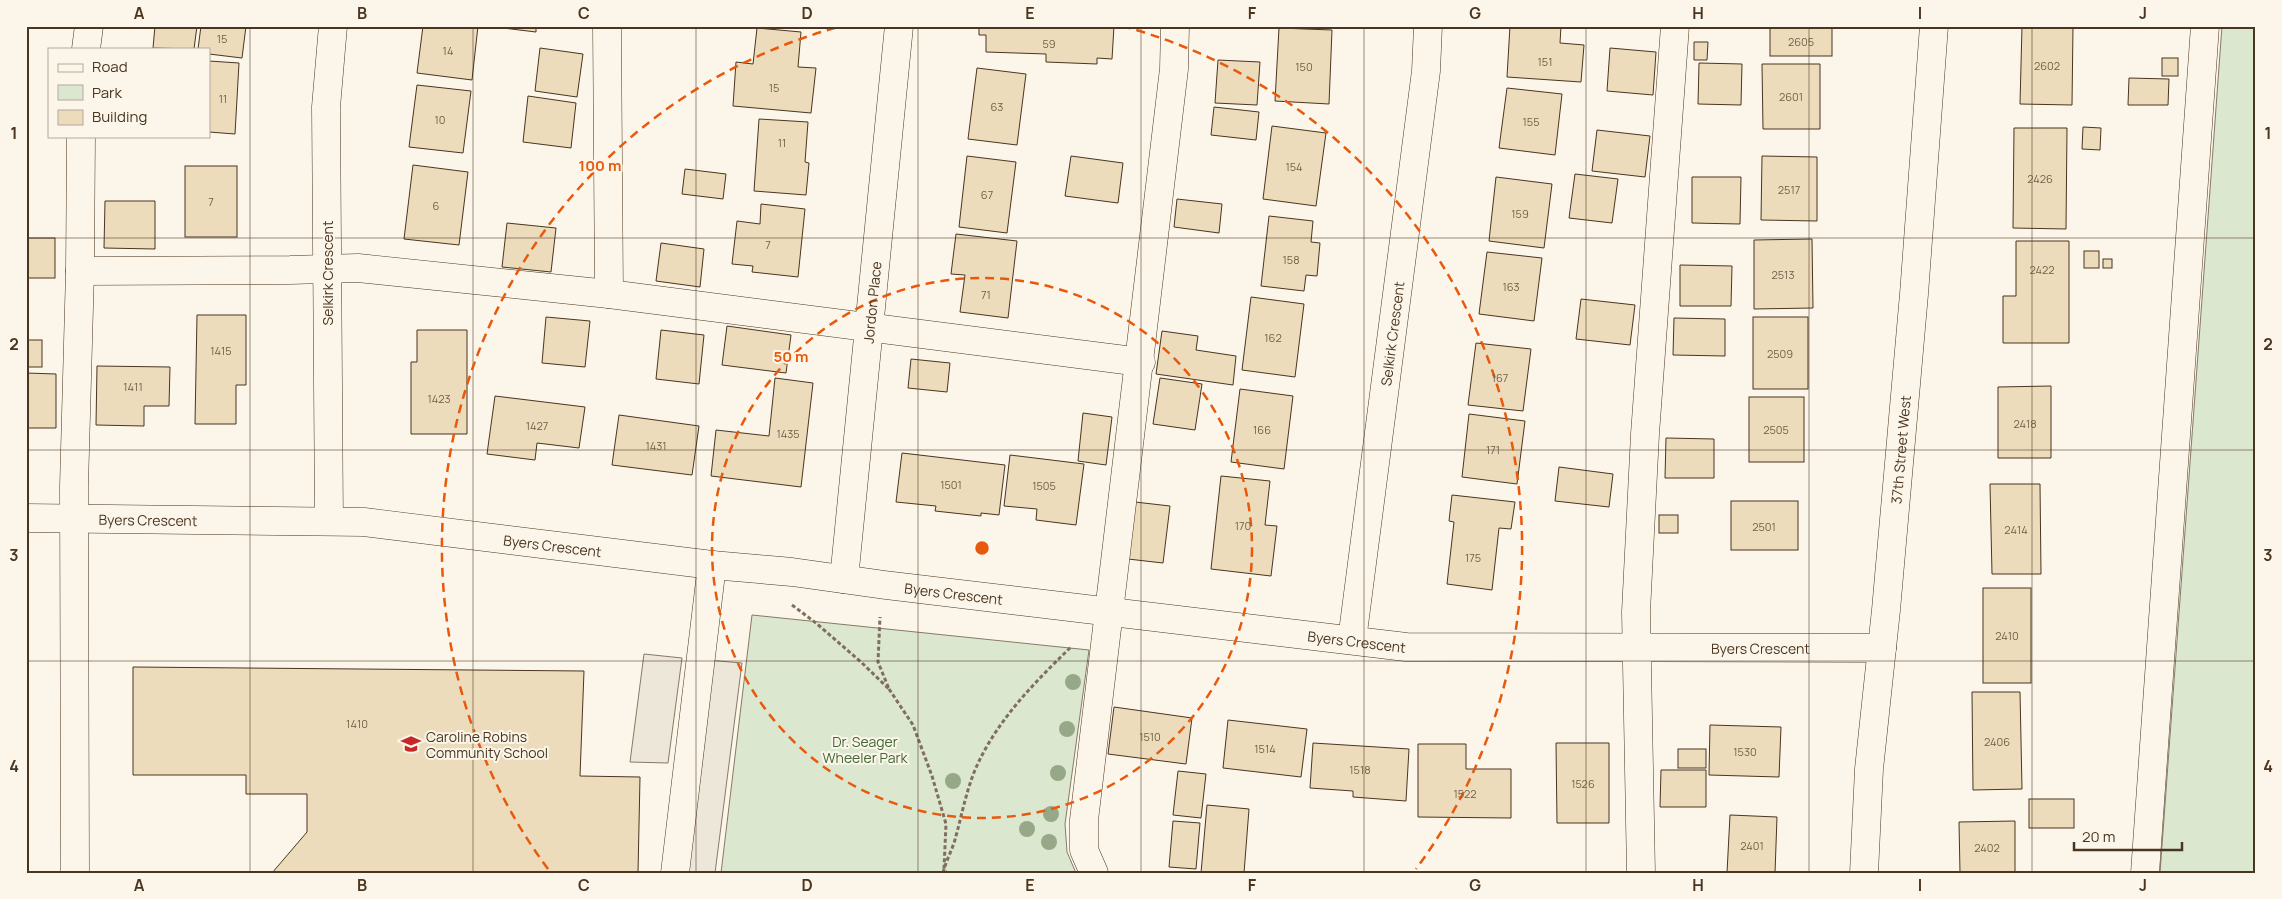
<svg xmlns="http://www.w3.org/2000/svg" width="2282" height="899" font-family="Manrope,sans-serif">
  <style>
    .green { fill: #dce7d0; stroke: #887966 }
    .parking { fill: #ede7d9; stroke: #887966 }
    .building { fill: #ecdcbc; stroke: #4a3520 }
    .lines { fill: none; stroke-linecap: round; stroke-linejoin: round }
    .minor-casing { stroke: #4a3520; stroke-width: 29 }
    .path { stroke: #7f6f5c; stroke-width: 3; stroke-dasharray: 4 2.5; stroke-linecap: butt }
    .minor { stroke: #fbf6e9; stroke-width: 28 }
    .tree { fill: #96a887 }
    .grid { fill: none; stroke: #4a3520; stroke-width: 1; stroke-opacity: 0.55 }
    .ring { fill: none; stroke: #e8590c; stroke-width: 2.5; stroke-dasharray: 9 6 }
    .labels { text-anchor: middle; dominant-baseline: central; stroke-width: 4; stroke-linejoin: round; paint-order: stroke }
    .number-label { font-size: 11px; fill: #725f47 }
    .street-label { font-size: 14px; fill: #4a3520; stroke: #fbf6e9 }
    .poi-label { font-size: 14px; fill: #4a3520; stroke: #fbf6e9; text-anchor: start }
    .park-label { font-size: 14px; fill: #436837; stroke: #fbf6e9 }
    .centre { fill: #e8590c; stroke: #fbf6e9; stroke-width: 2.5 }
    .ring-label { font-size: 15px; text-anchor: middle; font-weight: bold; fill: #e8590c; stroke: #fbf6e9; stroke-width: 4; stroke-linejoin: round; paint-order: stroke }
    .neatline { fill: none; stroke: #4a3520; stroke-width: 2 }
    .grid-label { font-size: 16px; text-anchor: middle; font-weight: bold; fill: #4a3520 }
  </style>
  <rect width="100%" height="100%" fill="#fbf6e9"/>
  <!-- green -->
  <g class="green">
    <polygon points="2222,26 2256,26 2256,873 2160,873"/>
    <polygon points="752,615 1089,650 1065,824 1067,852 1076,873 721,873"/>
  </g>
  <!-- parking -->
  <g class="parking">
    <polygon points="644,654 682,658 668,763 630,762"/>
    <polygon points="707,660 742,663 715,873 681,873"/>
  </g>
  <!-- building -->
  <g class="building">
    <polygon points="155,26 197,26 194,49 153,48"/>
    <polygon points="201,26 246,26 242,58 209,54 209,49 198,49"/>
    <polygon points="423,26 478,26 472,80 417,73"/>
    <polygon points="503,26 536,26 536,32 503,28"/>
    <polygon points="979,26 1114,26 1112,59 1097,58 1097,64 1046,62 1046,54 986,52 986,35 979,35"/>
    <polygon points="1510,26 1561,26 1560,43 1584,45 1581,82 1507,77"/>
    <rect x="1770" y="26" width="62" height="30"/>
    <polygon points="2022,26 2073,26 2072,105 2020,104"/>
    <polygon points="757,28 801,32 798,67 816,68 811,113 733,106 736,62 753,64"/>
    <polygon points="1279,28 1332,30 1329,104 1275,101"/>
    <polygon points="1694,42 1708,42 1707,60 1694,60"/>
    <polygon points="540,48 583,54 577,97 535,91"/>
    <polygon points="1610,48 1656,52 1653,95 1607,91"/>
    <rect x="2162" y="58" width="16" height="18"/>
    <polygon points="1218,60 1260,62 1257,105 1215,103"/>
    <polygon points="209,61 239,63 235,134 209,132"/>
    <polygon points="1699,63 1742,64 1741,105 1698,104"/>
    <polygon points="1762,64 1820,64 1820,129 1763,129"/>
    <polygon points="977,68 1026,74 1017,145 968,139"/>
    <polygon points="2129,78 2169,79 2168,105 2128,105"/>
    <polygon points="417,85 471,91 463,153 409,147"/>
    <polygon points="1507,88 1562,94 1555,155 1499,148"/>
    <polygon points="26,89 27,89 28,126 26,126"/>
    <polygon points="528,96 576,103 571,148 523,142"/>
    <polygon points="1214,107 1259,112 1256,140 1211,135"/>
    <polygon points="759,119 808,122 805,162 809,163 806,195 754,191"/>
    <polygon points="1272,126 1326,133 1316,206 1263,199"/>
    <polygon points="2083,127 2101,128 2100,150 2082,149"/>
    <polygon points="2014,128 2067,128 2066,229 2013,228"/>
    <polygon points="1597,130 1650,136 1645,177 1592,171"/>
    <polygon points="967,156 1016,162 1007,233 959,227"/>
    <polygon points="1071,156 1123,163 1118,203 1065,196"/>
    <polygon points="1762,156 1817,157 1817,221 1761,220"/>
    <polygon points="413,165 468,172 459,245 404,239"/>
    <rect x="185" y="166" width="52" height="71"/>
    <polygon points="685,169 726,174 723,199 682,194"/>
    <polygon points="1575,174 1618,179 1612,223 1569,218"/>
    <polygon points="1496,177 1552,184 1544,248 1489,241"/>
    <polygon points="1692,177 1741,177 1740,224 1692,223"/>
    <polygon points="1177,199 1222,204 1219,233 1174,227"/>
    <polygon points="105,201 155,201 155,249 104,248"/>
    <polygon points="761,204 805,209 798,277 752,272 753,266 732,264 737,221 760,224"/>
    <polygon points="1269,216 1313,221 1311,242 1320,243 1317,276 1306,275 1304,291 1261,286"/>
    <polygon points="507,223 556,228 551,272 502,267"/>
    <polygon points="956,234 1017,241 1008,318 960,312 965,275 951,274"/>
    <rect x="26" y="238" width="29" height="40"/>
    <polygon points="1812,239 1813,308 1754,309 1754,240"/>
    <polygon points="2016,241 2069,241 2069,343 2003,343 2003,296 2016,296"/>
    <polygon points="661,243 704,249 700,287 656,281"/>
    <rect x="2084" y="251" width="15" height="17"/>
    <polygon points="1487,252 1542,258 1534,321 1479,314"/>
    <rect x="2103" y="259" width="9" height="9"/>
    <polygon points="1680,265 1732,266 1731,306 1680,306"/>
    <polygon points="1251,297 1304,304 1295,377 1242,370"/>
    <polygon points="1581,299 1635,305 1630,345 1576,339"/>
    <polygon points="197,315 246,315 246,385 236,385 236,424 195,424"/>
    <polygon points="546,317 590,321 585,367 542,363"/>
    <rect x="1753" y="317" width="55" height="72"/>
    <polygon points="1674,318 1725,319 1725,356 1673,355"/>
    <polygon points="727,326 791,335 786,373 722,365"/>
    <polygon points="417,330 467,330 467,434 411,434 411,362 417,362"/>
    <polygon points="661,330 704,335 699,384 656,379"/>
    <polygon points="1162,331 1198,336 1196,350 1236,356 1233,385 1156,374"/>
    <rect x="26" y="340" width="16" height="27"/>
    <polygon points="1476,343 1531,349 1523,411 1468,405"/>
    <polygon points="911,359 950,363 947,392 908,388"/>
    <polygon points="97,366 170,367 169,406 144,406 144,426 96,425"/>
    <polygon points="26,373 56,374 56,428 26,428"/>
    <polygon points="775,378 813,383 801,487 711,476 716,430 769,436"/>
    <polygon points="1160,378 1202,384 1195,430 1153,424"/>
    <polygon points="2051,386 2051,458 1998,458 1998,387"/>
    <polygon points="1240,389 1293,396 1284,469 1231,462"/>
    <polygon points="495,396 585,407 579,448 537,443 535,460 487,454"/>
    <rect x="1749" y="397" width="55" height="65"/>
    <polygon points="1083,413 1112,417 1106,465 1078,461"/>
    <polygon points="1469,414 1525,421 1517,484 1462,477"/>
    <polygon points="619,415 699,426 692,475 612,465"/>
    <polygon points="1666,438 1714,439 1714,478 1665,478"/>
    <polygon points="902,453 1005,465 999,515 981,513 981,516 935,511 936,506 896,502"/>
    <polygon points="1010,455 1084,464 1076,525 1036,520 1037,509 1004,506"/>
    <polygon points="1559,467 1613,474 1609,507 1555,501"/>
    <polygon points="1221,476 1270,481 1265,525 1277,526 1271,576 1211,569"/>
    <polygon points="1990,484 2040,484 2041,574 1992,574"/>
    <polygon points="1452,495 1515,502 1511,529 1499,528 1492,590 1447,584 1454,522 1449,521"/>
    <rect x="1731" y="501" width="67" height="49"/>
    <polygon points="1135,502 1170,506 1163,563 1128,559"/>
    <rect x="1659" y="515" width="19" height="18"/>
    <rect x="1983" y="588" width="48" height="95"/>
    <polygon points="133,667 584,671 580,776 640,777 638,873 272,873 307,832 307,794 246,794 246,775 133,775"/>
    <polygon points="1972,692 2020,692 2022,789 1973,790"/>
    <polygon points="1114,707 1192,718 1186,764 1108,754"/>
    <polygon points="1228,720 1307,729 1301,777 1223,768"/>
    <polygon points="1710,725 1781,727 1779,777 1709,775"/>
    <polygon points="1313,743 1409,749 1406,801 1353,797 1353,791 1310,788"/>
    <polygon points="1556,743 1609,743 1609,823 1557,823"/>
    <polygon points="1418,744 1466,744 1466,769 1511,769 1511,818 1418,817"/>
    <rect x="1678" y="749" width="28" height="19"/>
    <polygon points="1661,770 1706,770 1706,807 1660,807"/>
    <polygon points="1178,771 1206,774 1201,818 1173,815"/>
    <rect x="2029" y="799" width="45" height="29"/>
    <polygon points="1207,805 1249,809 1244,873 1201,873"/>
    <polygon points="1730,815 1777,817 1775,873 1727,873"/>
    <polygon points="1173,821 1200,823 1196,869 1169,867"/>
    <polygon points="2015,821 2015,873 1960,873 1959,822"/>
  </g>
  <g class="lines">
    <defs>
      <g id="minor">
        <polyline points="607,26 609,294"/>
        <polyline points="86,49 89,26"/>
        <polyline points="80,271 290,270 358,268 609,294 1141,362"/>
        <path id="s1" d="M26,518L364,522L712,565L792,572L885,585L1406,647L1882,648"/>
        <polyline points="329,521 326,107 333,26"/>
        <path id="s2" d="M844,579L899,26"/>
        <path id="s3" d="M1352,640L1426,71L1428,26"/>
        <polyline points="75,873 74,486 80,271 81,136"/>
        <polyline points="675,873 712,565"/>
        <polyline points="1094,873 1084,850 1084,820 1174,69 1175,26"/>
        <polyline points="1641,873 1636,612 1645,434 1675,26"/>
        <path id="s4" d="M1864,873L1869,769L1886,610L1914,294L1934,26"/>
        <polyline points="2145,873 2205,26"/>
      </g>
    </defs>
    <!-- minor casing -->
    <use href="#minor" class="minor-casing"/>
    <!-- path -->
    <g class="path">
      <polyline points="792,605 816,623 861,662 889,689 878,662 880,617"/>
      <polyline points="889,689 913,725 932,776 946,824 944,869 946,873"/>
      <path d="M943,873C946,860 953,849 956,836C962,814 966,792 975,770C996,721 1034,683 1071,647"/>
    </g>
    <!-- minor -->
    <use href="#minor" class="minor"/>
  </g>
  <!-- trees -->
  <g class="tree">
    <circle cx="1073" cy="682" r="8"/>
    <circle cx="1067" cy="729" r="8"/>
    <circle cx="1058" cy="773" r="8"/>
    <circle cx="953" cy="781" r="8"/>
    <circle cx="1051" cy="814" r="8"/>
    <circle cx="1027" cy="829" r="8"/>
    <circle cx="1049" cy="842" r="8"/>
  </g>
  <!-- grid -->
  <path class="grid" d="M250,26V873M473,26V873M696,26V873M918,26V873M1141,26V873M1364,26V873M1586,26V873M1809,26V873M2032,26V873M26,238H2256M26,450H2256M26,661H2256"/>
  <!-- distance rings -->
  <g class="ring">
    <circle cx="982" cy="548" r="270"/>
    <path d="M548 869A540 540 0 0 1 842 26M1122 26A540 540 0 0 1 1416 869"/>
  </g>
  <!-- icons -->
  <defs>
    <symbol id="school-bare" viewBox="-9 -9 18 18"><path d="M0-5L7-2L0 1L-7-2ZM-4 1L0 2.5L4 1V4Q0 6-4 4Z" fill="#c62828" stroke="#fbf6e9" stroke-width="2.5" paint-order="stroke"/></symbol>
  </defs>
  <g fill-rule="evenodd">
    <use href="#school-bare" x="397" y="730" width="28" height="28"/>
  </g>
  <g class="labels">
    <!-- number labels -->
    <g class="number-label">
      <text x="222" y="38">15</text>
      <text x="1801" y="41">2605</text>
      <text x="1049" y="43">59</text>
      <text x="448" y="50">14</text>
      <text x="1545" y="61">151</text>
      <text x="2047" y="65">2602</text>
      <text x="1304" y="66">150</text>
      <text x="774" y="87">15</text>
      <text x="1791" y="96">2601</text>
      <text x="223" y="98">11</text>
      <text x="997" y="106">63</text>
      <text x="440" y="119">10</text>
      <text x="1531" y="121">155</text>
      <text x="782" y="142">11</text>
      <text x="1294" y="166">154</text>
      <text x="2040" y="178">2426</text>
      <text x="1789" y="189">2517</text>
      <text x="987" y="194">67</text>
      <text x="211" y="201">7</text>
      <text x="436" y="205">6</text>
      <text x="1520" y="213">159</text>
      <text x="768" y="244">7</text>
      <text x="1291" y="259">158</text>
      <text x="2042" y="269">2422</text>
      <text x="1783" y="274">2513</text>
      <text x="1511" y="286">163</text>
      <text x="986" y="294">71</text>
      <text x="1273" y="337">162</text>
      <text x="221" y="350">1415</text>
      <text x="1780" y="353">2509</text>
      <text x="1500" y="377">167</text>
      <text x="133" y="386">1411</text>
      <text x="439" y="398">1423</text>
      <text x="2025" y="423">2418</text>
      <text x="537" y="425">1427</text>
      <text x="1262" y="429">166</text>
      <text x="1776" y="429">2505</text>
      <text x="788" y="433">1435</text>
      <text x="656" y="445">1431</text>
      <text x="1493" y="449">171</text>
      <text x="951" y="484">1501</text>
      <text x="1044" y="485">1505</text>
      <text x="1243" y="525">170</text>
      <text x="1764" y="526">2501</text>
      <text x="2016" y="529">2414</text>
      <text x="1473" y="557">175</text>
      <text x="2007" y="635">2410</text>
      <text x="357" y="723">1410</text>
      <text x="1150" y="736">1510</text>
      <text x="1997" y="741">2406</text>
      <text x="1265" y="748">1514</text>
      <text x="1745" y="751">1530</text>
      <text x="1360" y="769">1518</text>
      <text x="1583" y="783">1526</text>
      <text x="1465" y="793">1522</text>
      <text x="1752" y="845">2401</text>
      <text x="1987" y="847">2402</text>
    </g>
    <!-- street labels -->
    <g class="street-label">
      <text transform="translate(327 273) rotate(-90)">Selkirk Crescent</text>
      <text stroke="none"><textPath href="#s2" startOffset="278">Jordon Place</textPath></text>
      <text stroke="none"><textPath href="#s3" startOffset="309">Selkirk Crescent</textPath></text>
      <text stroke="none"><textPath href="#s4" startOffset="425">37th Street West</textPath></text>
      <text stroke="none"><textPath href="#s1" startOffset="122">Byers Crescent</textPath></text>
      <text stroke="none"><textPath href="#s1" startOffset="528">Byers Crescent</textPath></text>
      <text stroke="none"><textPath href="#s1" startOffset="932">Byers Crescent</textPath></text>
      <text stroke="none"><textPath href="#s1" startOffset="1338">Byers Crescent</textPath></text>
      <text stroke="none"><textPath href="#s1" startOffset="1742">Byers Crescent</textPath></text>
    </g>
    <!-- poi labels -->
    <g class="poi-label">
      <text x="426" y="736">Caroline Robins<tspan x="426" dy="16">Community School</tspan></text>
    </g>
    <!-- park labels -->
    <g class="park-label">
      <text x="865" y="741">Dr. Seager<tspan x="865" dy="16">Wheeler Park</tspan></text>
    </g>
  </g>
  <circle cx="982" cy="548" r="8" class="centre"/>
  <g class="ring-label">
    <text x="600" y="171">100 m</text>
    <text x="791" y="362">50 m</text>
  </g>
  <!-- border -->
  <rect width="2282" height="899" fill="none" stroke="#fbf6e9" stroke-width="55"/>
  <!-- legend -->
  <rect x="48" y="48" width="162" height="90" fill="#fbf6e9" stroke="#b4a999"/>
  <rect x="58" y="64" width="25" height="8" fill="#fbf6e9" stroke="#b4a999"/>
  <text x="92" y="72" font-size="15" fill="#4a3520">Road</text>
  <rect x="58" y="85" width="25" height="15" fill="#dce7d0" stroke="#b4a999"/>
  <text x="92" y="98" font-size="15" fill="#4a3520">Park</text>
  <rect x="58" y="110" width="25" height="15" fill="#ecdcbc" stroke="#b4a999"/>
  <text x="92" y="122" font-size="15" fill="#4a3520">Building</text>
  <!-- scale -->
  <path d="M2074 842v8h108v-8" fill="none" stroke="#4a3520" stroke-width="2.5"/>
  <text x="2082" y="842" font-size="15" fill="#4a3520" stroke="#fbf6e9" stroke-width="4" paint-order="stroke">20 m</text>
  <rect x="28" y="28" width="2226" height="844" class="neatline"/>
  <g class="grid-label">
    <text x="139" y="19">A</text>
    <text x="362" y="19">B</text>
    <text x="584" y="19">C</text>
    <text x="807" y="19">D</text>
    <text x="1030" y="19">E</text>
    <text x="1252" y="19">F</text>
    <text x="1475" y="19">G</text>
    <text x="1698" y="19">H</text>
    <text x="1920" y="19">I</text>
    <text x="2143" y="19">J</text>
    <text x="14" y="139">1</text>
    <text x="2268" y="139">1</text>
    <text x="14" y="350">2</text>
    <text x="2268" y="350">2</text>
    <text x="14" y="561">3</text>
    <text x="2268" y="561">3</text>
    <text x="14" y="772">4</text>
    <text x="2268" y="772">4</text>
    <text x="139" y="891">A</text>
    <text x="362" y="891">B</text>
    <text x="584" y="891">C</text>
    <text x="807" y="891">D</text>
    <text x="1030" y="891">E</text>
    <text x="1252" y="891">F</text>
    <text x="1475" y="891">G</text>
    <text x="1698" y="891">H</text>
    <text x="1920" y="891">I</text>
    <text x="2143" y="891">J</text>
  </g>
</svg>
